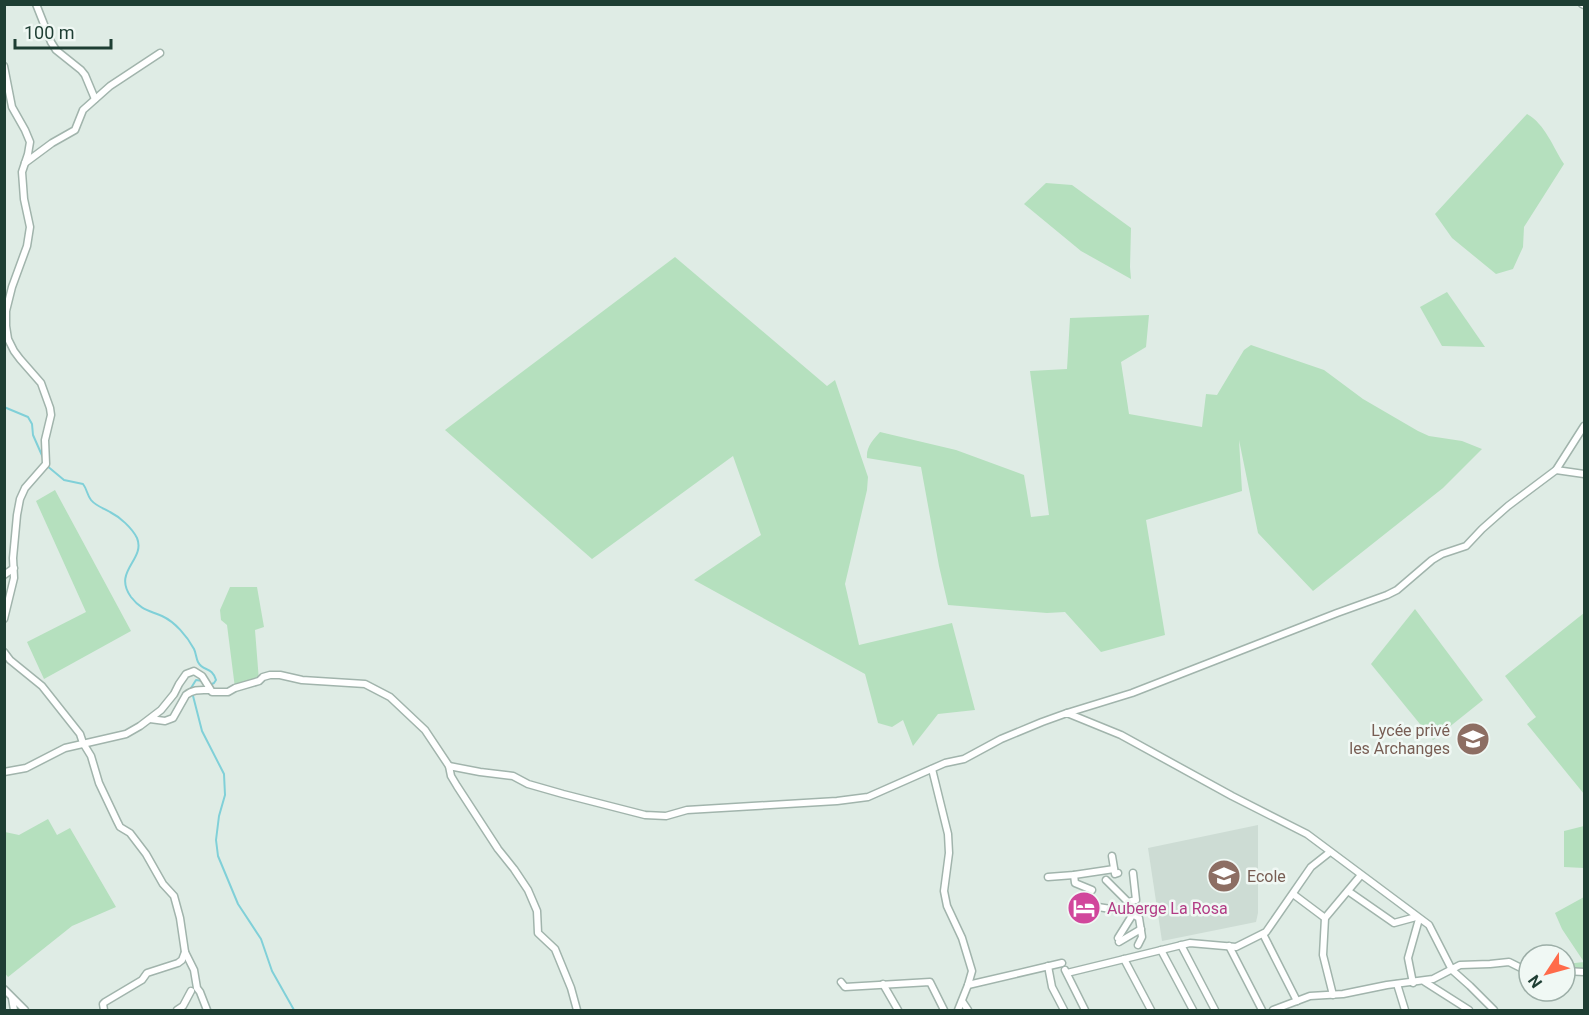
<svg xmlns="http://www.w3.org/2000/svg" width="1589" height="1015" font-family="Roboto,sans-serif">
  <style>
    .built { fill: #cddcd4 }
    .green { fill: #b5e0be }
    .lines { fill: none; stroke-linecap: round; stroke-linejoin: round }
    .stream { stroke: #80d0d8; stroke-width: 2 }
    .street-casing { stroke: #a1b4ac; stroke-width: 9 }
    .street { stroke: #fff; stroke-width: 6 }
    .labels { text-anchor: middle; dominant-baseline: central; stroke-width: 5; stroke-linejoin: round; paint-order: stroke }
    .education-label { font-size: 16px; fill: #785e54; stroke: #f0f8f4; text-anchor: end }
    .hotel-label { font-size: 16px; fill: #b23c85; stroke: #f0f8f4; text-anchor: start }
  </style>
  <rect width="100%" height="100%" fill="#dfece5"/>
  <!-- built -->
  <polygon class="built" points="1258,825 1258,913 1256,922 1162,941 1148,848"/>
  <!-- green -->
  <g class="green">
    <path d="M1527,114C1545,124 1553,147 1564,164L1524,227L1523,247L1513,269L1496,274L1452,238L1435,214Z"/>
    <polygon points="1046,183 1072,185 1131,228 1130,267 1131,279 1081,251 1024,204"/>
    <polygon points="675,257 827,386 835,380 868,477 867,490 845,584 859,645 952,623 975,710 938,714 913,746 903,720 892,727 878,723 865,674 694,580 761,535 733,456 592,559 445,430"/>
    <polygon points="1447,292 1485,347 1442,346 1420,307"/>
    <path d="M1149,315L1146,347L1121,362L1129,414L1202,427L1206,394L1217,395L1244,350L1251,345L1324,370L1363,399L1418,431L1429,436L1462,441L1482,449L1443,488L1313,591L1258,533L1239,440L1242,491L1146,520L1165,635L1101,652L1065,612L1047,613L948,605L939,566L921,467L867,458C866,447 873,440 880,432L956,450L1024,475L1031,517L1049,515L1030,371L1067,369L1070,318Z"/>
    <polygon points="55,490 131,631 44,679 27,642 86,612 36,501"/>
    <polygon points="230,587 257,587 264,627 255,630 259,681 235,688 227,625 221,620 220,610"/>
    <polygon points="1415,609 1483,700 1433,740 1371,664"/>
    <polygon points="1584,613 1584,794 1527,724 1536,717 1505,676"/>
    <polygon points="48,819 57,835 70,828 116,907 72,926 8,977 4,972 5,832 19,835"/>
    <polygon points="1584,826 1584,868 1564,867 1564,831"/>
    <polygon points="1584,897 1584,972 1567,972 1566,964 1584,962 1562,929 1555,913"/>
  </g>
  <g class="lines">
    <!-- stream -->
    <g class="stream">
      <polyline points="4,407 28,417 32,424 33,435 44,460"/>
      <path d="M46,465L64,480L83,484C87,489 87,495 91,500C96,506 103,508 110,512C120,517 132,528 137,538C146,560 112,571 131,597C141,610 148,610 162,616C175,622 187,636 194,649C196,653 196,658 198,662C203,672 212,666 216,680L214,683L210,685L208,684"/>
      <polyline points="203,681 196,680 191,688 202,731 224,774 225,795 219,816 216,840 218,856 238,904 261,939 272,971 294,1010"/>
    </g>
    <defs>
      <g id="street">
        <polyline points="36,4 51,42 56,50 81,70 85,75 95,99"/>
        <polyline points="1582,4 1584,5"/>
        <polyline points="4,66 12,107 25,130 30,142 28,154 22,172 24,199 30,227 27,246 12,287 6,311 6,326 8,339 14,351 20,359 41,383 50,408 51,415 45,440 46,464 25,488 20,499 17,515 13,558 14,578 4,619"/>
        <polyline points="25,163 52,143 75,130 83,110 110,86 160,53"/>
        <polyline points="1556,470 1584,474"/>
        <polyline points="4,575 14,568"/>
        <polyline points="4,652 10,660 42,686 80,734 83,743 91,756 99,783 117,821 120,827 130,833 146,854 163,884 174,896 180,918 185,952 194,970 197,988 200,992 207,1010"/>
        <polyline points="1067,713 1132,693 1337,613 1387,595 1397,590 1432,560 1442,554 1466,546 1482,529 1508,506 1556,470 1584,426"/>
        <path d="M150,719L165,721L173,718L186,695C193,689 201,690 209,690"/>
        <polyline points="449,766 480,772 513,776 528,784 563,794 645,815 666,816 687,810 837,801 868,797 945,763 964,759 1001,739 1042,722 1067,713 1121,735 1232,796 1307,834 1429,925 1452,970 1470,986 1494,1010"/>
        <polyline points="932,769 948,834 949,853 944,891 947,906 962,938 972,971 968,985 958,1010"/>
        <polyline points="4,772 26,768 65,748 126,734 140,726 161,710 174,694 179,684 186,674 194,671 202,676 212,692 228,692 235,688 259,681 263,677 270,675 280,675 302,680 365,684 390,697 425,730 449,766 451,776 457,786 498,849 514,869 528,890 537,911 538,933 555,949 571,988 577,1010"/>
        <polyline points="1112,856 1115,874 1118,873"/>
        <polyline points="1074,875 1075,883 1092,890"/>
        <polyline points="1048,877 1074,875 1114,869"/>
        <polyline points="1106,880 1128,902 1129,912"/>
        <polyline points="1348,891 1394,923 1416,917"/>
        <polyline points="1293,894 1325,918"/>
        <polyline points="1128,902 1136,900 1133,873"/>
        <polyline points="1092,906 1129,912 1139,918 1142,937 1138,945"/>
        <polyline points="1263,934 1297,1001"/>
        <polyline points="1118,938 1133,914"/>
        <polyline points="1119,942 1141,929"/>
        <polyline points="1181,945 1215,1010"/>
        <polyline points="1229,946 1262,1010"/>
        <polyline points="1161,950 1193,1010"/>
        <polyline points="1124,959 1151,1010"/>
        <polyline points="1048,966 1052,987 1064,1010"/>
        <polyline points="1065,970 1085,1010"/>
        <polyline points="1565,971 1584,972"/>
        <polyline points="1067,973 1190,943 1236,947 1266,932 1311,867 1330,852"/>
        <polyline points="841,982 845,987 930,982 944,1010"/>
        <polyline points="1425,982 1469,1010"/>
        <polyline points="1413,983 1408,958 1419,919"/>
        <polyline points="883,984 898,1010"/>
        <polyline points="1397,984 1405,1010"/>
        <polyline points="968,985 1062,963"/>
        <polyline points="4,989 25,1010"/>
        <polyline points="1333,995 1323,955 1325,918 1361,875"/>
        <polyline points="12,998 14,1010"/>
        <polyline points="962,1001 968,1010"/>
        <polyline points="104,1010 103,1004 105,1002 142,980 147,973 178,963 182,960 185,952"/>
        <polyline points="177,1010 183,1006 191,991"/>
        <polyline points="1273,1010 1310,996 1343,994 1387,985 1433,979 1460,965 1490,964 1509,962 1523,969 1529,969"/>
      </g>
    </defs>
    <!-- street casing -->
    <use href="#street" class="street-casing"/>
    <!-- street -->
    <use href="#street" class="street"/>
  </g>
  <!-- icons -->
  <defs>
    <symbol id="school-disc" viewBox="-11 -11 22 22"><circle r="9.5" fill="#8d6e63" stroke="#f0f8f4"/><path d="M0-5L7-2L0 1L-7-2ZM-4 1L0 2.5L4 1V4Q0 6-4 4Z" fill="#fff"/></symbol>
    <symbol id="hotel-disc" viewBox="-11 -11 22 22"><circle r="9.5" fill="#d1479c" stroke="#f0f8f4"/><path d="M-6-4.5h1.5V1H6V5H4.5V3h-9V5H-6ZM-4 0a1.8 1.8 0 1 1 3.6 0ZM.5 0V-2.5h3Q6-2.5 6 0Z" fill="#fff"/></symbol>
  </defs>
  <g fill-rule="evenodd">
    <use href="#school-disc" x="1454" y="720" width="38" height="38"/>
    <use href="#school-disc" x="1205" y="857" width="38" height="38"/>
    <use href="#hotel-disc" x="1065" y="889" width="38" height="38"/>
  </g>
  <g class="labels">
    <!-- education labels -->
    <g class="education-label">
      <text x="1450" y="730">Lycée privé<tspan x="1450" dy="18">les Archanges</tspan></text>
      <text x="1247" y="876" text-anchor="start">Ecole</text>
    </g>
    <!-- hotel labels -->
    <g class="hotel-label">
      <text x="1107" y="908">Auberge La Rosa</text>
    </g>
  </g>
  <!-- border -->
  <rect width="1589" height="1015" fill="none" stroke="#1e3e33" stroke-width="12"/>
  <!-- north arrow -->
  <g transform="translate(1547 973) rotate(234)"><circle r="28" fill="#f0f8f4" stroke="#9caea7" stroke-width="1.5"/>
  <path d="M0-4.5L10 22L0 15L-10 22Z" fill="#ff6b4a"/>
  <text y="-9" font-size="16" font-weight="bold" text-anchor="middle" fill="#1e3e33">N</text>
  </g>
  <!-- scale -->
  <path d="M15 39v9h96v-9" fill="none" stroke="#1e3e33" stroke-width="3"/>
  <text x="24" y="39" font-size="18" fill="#1e3e33" stroke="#f0f8f4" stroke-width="4.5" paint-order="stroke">100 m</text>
</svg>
